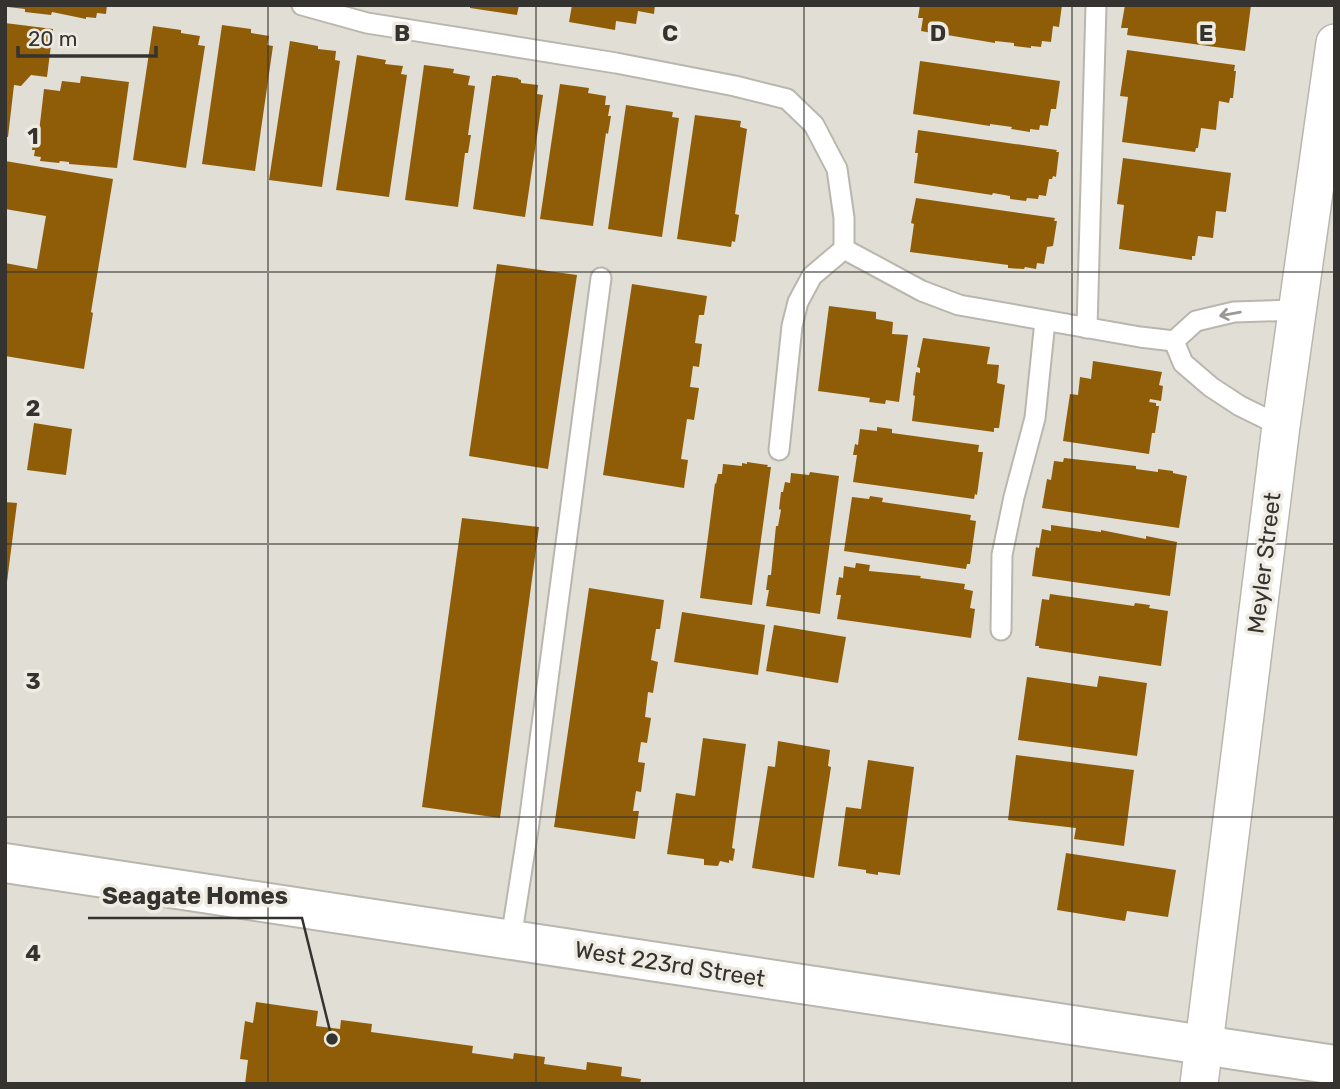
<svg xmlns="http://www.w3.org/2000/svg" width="1340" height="1089" font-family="Rubik,sans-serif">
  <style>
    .building { fill: #8f5d08 }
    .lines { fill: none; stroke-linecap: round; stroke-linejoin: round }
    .lane-casing { stroke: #b9b7ad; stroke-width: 23 }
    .street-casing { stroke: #b9b7ad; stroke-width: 40 }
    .secondary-casing { stroke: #b9b7ad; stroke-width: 42 }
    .lane { stroke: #fff; stroke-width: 19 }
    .street { stroke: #fff; stroke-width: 37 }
    .secondary { stroke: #fff; stroke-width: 38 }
    .oneway { stroke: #9a9997 }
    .grid { fill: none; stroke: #34332f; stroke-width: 2; stroke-opacity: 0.55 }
    .labels { text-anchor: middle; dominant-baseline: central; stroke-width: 7; stroke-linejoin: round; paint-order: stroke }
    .street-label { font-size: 23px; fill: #34332f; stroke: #eeece2 }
    .grid-label { font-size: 23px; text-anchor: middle; font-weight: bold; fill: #34332f; stroke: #eeece2; stroke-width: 7; stroke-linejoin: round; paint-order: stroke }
    .leader { fill: none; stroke: #34332f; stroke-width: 2.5 }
    .callout-dot { fill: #34332f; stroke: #eeece2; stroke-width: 2.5 }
    .callout-label { font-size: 24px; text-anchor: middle; font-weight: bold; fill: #34332f; stroke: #eeece2; stroke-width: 7; stroke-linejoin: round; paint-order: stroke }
  </style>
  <rect width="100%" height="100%" fill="#e1dfd5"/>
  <!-- building -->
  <g class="building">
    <polygon points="8,5 107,5 106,14 97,13 96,18 86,17 86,19 52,12 51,15 25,12 25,9 8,7"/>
    <polygon points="470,5 519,5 517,15 470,8"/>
    <polygon points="572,5 655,5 654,14 638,11 636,24 616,21 615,30 569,22"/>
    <polygon points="920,5 1062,5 1059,27 1053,26 1051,42 1042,41 1041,47 1031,46 1031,48 1014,46 1014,43 995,41 995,43 947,35 947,38 932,36 932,33 921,31 923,18 918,18"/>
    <polygon points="1125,5 1251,5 1245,51 1127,35 1128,28 1121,28"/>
    <polygon points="5,23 53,29 47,77 31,75 21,86 14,85 8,137 5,137"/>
    <polygon points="222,25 251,29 251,33 269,36 267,45 273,46 255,171 202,164"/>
    <polygon points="153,26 181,30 181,33 200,36 198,45 205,46 186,168 133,160"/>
    <polygon points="290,41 318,46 318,49 336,51 335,60 340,61 322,187 269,180"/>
    <polygon points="1127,50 1235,65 1234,71 1236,71 1233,98 1230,98 1229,103 1219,101 1216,130 1201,128 1198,148 1196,148 1195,152 1122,142 1128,97 1120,96"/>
    <polygon points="357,55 386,60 385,64 403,66 401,74 407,75 389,197 336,190"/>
    <polygon points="920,61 1060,81 1056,109 1051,109 1048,126 1040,125 1039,130 1030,129 1030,132 1011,129 1012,127 990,124 990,126 913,114"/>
    <polygon points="424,65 454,69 453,73 470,76 468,85 475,86 468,135 471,135 468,153 465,153 458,207 405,200"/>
    <polygon points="496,75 518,78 518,79 521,80 521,83 538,85 537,94 543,95 525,217 473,209 492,76 496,76"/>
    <polygon points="81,76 129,82 117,168 69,164 69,162 60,161 59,163 40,161 41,157 34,156 35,150 32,150 34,132 39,132 44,89 60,91 62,81 80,83"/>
    <polygon points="560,84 589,88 588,93 606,96 605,105 610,105 608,116 611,116 608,134 606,133 593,226 540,219"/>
    <polygon points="626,105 673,112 672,117 679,118 662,237 608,229"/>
    <polygon points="695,115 741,121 740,127 747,129 735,214 739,215 735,242 732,241 731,247 677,239"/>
    <polygon points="918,130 1057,150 1056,152 1059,152 1056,177 1053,176 1052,179 1049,179 1046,196 1039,195 1038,199 1027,198 1026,201 1010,199 1010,196 993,193 992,195 914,183 918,153 915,153"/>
    <polygon points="1123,158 1231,173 1226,212 1216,211 1213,238 1198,236 1195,256 1192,256 1192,260 1119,249 1124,205 1117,204"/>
    <polygon points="5,161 113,179 91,312 93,313 84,369 5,356 5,263 37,269 46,216 5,209"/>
    <polygon points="916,198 1055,218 1054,221 1057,221 1053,246 1047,247 1044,264 1037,263 1036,269 1025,267 1024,269 1008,268 1008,265 910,252 914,224 911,223"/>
    <polygon points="497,264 577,275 548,469 469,456"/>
    <polygon points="632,284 707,296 704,315 699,315 695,343 702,344 699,367 693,366 690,387 699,388 694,420 687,419 681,459 688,460 684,488 603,475"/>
    <polygon points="829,306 876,312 876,319 893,322 892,334 908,335 899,402 886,400 885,404 869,402 870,398 818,391"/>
    <polygon points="923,338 990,347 987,364 999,365 997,383 1005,385 999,428 994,428 994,432 912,421 915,396 913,395 916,372 920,373 920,368 917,367"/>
    <polygon points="1093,361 1162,372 1159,385 1163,386 1161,401 1150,399 1149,402 1156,403 1156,406 1159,406 1155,433 1152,433 1149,454 1063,441 1070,394 1078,395 1080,377 1091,379"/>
    <polygon points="34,423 72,429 66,475 27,470"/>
    <polygon points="877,427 892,429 892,433 979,445 978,452 983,452 977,495 975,494 974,499 853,482 857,455 853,455 855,444 858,445 860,429 877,431"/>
    <polygon points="1064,458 1136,466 1136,469 1158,472 1158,469 1173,471 1173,473 1187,476 1179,528 1042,508 1047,479 1051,480 1054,461 1063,462"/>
    <polygon points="747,462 768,465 767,467 771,467 752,605 700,598 715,483 716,484 718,474 722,474 723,464 742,466 742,463 747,464"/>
    <polygon points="810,472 839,476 820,614 766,606 769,590 766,590 768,575 771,575 776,526 778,526 781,510 779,509 781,492 783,492 785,482 790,483 791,473 809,475"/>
    <polygon points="870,496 883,498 882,502 971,515 970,520 976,521 970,564 967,564 966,569 844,551 852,497 869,499"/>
    <polygon points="5,502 17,503 7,582 5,582"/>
    <polygon points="462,518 539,527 500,818 422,807"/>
    <polygon points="1051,525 1101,532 1101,530 1146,539 1146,536 1177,542 1170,596 1032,576 1036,547 1039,548 1042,529 1051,531"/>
    <polygon points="856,563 870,565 869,571 921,576 920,578 965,584 964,589 973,591 970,608 975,609 971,638 837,619 841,595 836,595 839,577 843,578 844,566 855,568"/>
    <polygon points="589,588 664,600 660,629 656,629 651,660 658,662 653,693 648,692 645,717 651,718 647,743 641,742 638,762 645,763 641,792 636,791 633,811 639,811 635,839 554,827"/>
    <polygon points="1050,594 1134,606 1135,603 1150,605 1149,608 1168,611 1161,666 1039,648 1039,646 1035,646 1042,599 1049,600"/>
    <polygon points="682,612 765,625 758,675 674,662"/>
    <polygon points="774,625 846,637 838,683 766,671"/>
    <polygon points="1099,676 1147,683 1137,756 1018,740 1027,677 1097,687"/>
    <polygon points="703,738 746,744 732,848 735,849 733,861 729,860 729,863 720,861 718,866 704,865 704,859 667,854 676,793 695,796"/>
    <polygon points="778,741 830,750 828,766 831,767 814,878 752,868 768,766 775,767"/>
    <polygon points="1016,755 1134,770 1124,846 1074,839 1076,828 1008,820"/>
    <polygon points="868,760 914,767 900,875 878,872 878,875 866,873 866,870 838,866 846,807 861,809"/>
    <polygon points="1066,853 1176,870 1168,917 1127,911 1125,921 1057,910"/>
    <polygon points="256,1002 318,1011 316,1026 340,1029 341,1020 372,1024 371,1032 473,1046 472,1053 513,1059 514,1053 545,1057 544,1064 586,1070 587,1062 622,1067 621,1076 641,1079 640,1084 245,1084 248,1060 240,1059 245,1021 253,1023"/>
  </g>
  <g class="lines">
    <defs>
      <g id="lane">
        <polyline points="302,5 367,23 616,63 735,86 787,99 814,125 837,169 844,218 844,249"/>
        <polyline points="844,249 922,291 959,305 1140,337 1174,341"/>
        <polyline points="1087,328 1096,5"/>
        <polyline points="1281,426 1240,406 1211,387 1183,363 1174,341 1196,321 1234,312 1298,310"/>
        <polyline points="779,450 792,326 798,302 812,276 844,249"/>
        <polyline points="1001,630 1002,555 1014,497 1035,418 1045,321"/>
        <polyline points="511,939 529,823 601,278"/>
      </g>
      <polyline id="street" points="1199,1084 1281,426 1335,43"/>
      <polyline id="secondary" points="5,863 1335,1065"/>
    </defs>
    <!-- lane casing -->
    <use href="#lane" class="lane-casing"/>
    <!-- street casing -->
    <use href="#street" class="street-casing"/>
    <!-- secondary casing -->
    <use href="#secondary" class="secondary-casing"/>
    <!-- lane -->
    <use href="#lane" class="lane"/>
    <!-- street -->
    <use href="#street" class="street"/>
    <!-- secondary -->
    <use href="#secondary" class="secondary"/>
  </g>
  <!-- one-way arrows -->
  <defs><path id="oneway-shaft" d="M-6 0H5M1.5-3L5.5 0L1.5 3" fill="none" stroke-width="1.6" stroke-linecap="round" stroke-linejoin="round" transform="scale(1.75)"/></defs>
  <use class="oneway" href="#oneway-shaft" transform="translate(1230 314) rotate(170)"/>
  <!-- grid -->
  <path class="grid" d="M268,5V1084M536,5V1084M804,5V1084M1072,5V1084M5,272H1335M5,544H1335M5,817H1335"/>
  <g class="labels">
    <!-- street labels -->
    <g class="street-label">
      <text transform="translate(1264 563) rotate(-83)">Meyler Street</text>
      <text transform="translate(670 964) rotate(9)">West 223rd Street</text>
    </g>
  </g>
  <g class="grid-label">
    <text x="402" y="41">B</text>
    <text x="670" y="41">C</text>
    <text x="938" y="41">D</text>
    <text x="1206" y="41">E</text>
    <text x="33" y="144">1</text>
    <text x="33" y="416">2</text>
    <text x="33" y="689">3</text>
    <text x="33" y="961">4</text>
  </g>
  <!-- callouts -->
  <path class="leader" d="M332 1039L302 918H88"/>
  <circle class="callout-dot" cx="332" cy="1039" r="7"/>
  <g class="callout-label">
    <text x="195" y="904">Seagate Homes</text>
  </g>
  <!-- border -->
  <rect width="1340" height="1089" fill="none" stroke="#34332f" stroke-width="14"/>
  <!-- scale -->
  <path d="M18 46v10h138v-10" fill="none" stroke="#34332f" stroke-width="3.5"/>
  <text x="28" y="46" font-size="21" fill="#34332f" stroke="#eeece2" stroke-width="5" paint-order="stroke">20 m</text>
</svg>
